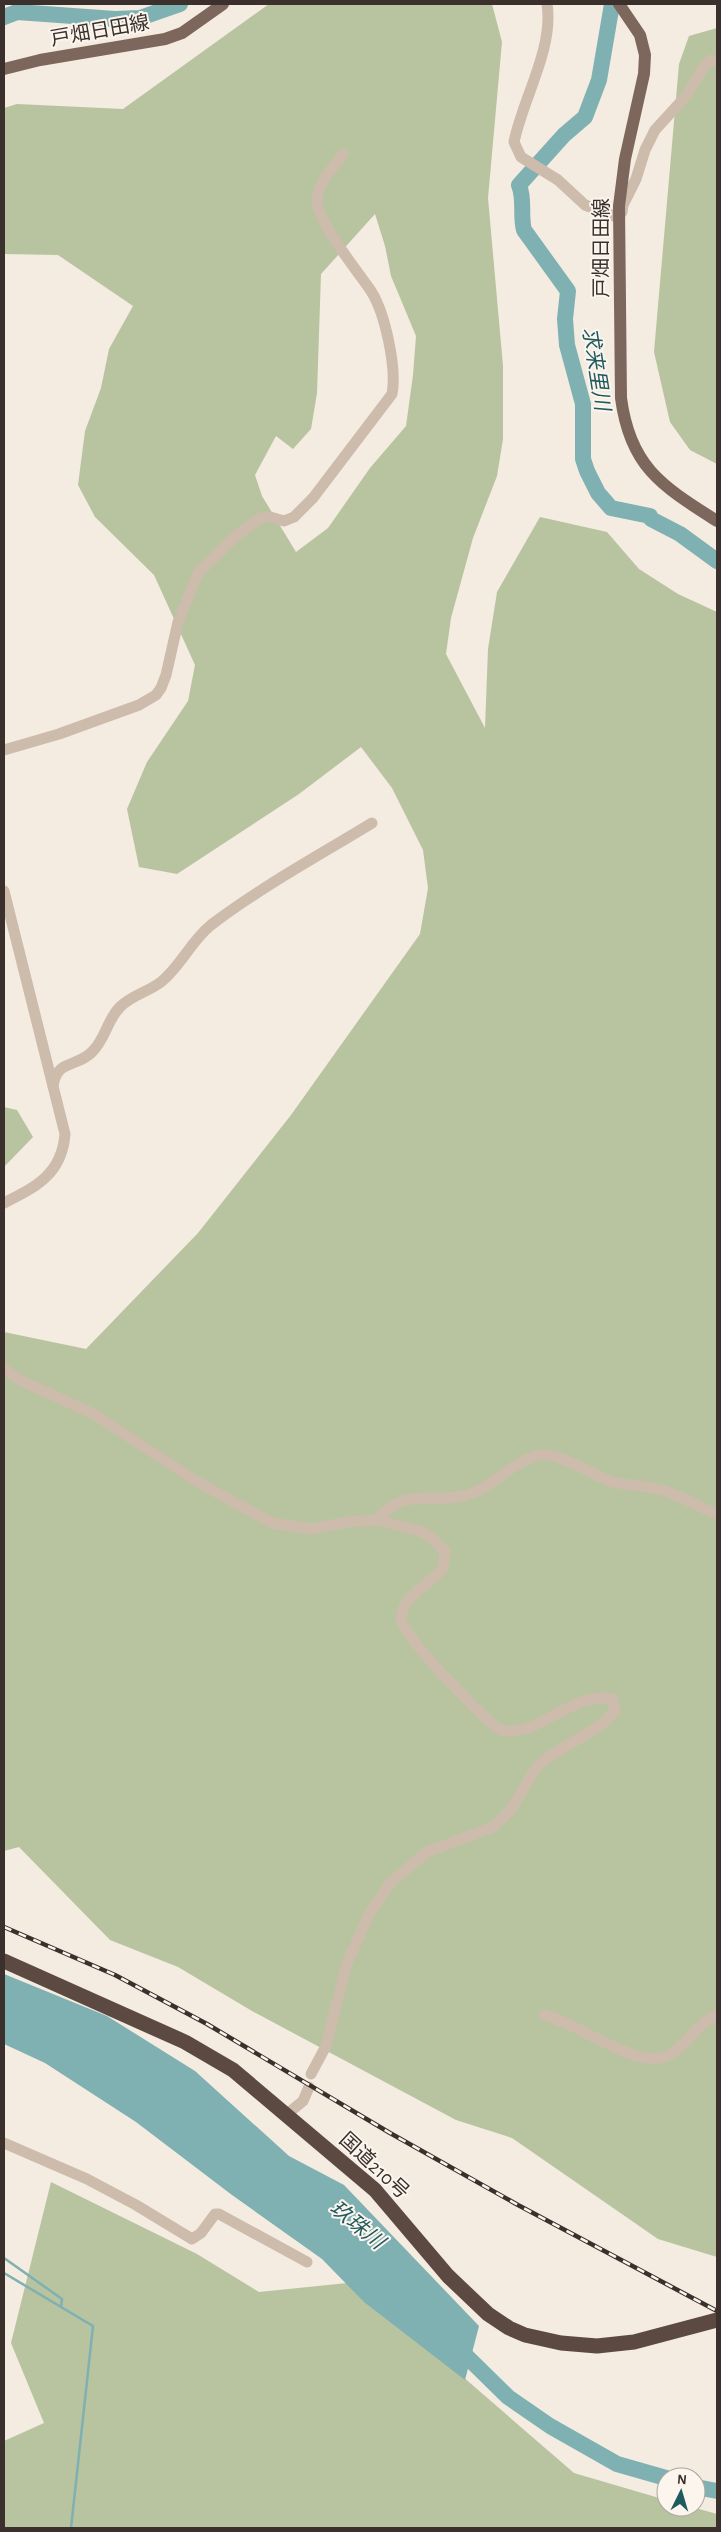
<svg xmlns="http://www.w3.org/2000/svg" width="721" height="2532" font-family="'Alegreya Sans','Noto Sans JP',sans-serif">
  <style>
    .green { fill: #b8c4a0; fill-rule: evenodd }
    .water { fill: #7fb0b2 }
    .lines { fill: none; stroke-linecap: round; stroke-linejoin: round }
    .stream { stroke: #7fb0b2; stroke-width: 2.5 }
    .river { stroke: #7fb0b2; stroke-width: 16 }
    .minor { stroke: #cdbbac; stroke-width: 11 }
    .major { stroke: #7d675c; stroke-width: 12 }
    .highway { stroke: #5c4a42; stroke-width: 15 }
    .rail-casing { stroke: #3b302b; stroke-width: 4.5 }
    .rail { stroke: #fbf5ee; stroke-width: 2.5; stroke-dasharray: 8; stroke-linecap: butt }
    .labels { text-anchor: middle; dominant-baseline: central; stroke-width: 4; stroke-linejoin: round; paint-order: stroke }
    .street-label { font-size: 20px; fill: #3b302b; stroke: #fbf5ee }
    .water-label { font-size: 21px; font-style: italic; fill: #1f5a5e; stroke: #fbf5ee }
  </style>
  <rect width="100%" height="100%" fill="#f4ebe1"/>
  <!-- green -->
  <g class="green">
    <path d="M269,4H492L502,42L488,198L503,366V439L497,476L473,538L451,618L446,654L485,728L488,649L497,592L540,517L607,532L639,569L678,594L717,612V2257L658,2239L512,2138L456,2120L252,2011L178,1967L110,1940L19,1847L4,1851V1332L86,1349L198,1233L291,1115L420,934L428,888L423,850L392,788L361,747L299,794L177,874L139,867L127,809L147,762L188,701L195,665L154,575L95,517L78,485L85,431L101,388L109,349L133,306L58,255L4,254V108L17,104L123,109ZM375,214L385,246L391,276L416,336L413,375L406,426L370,468L328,528L296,552L262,496L255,475L276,436L293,449L311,429L317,393L321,274Z"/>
    <polygon points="717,28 717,464 690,450 670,422 654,352 679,64 689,36"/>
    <polygon points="4,1107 17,1110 33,1137 4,1167"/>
    <polygon points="51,2182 197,2254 259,2292 367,2281 403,2325 574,2473 666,2500 666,2507 692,2507 717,2514 717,2528 4,2528 4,2441 44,2423 11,2343"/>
  </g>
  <!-- water -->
  <polygon class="water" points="4,1974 107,2016 195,2071 289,2156 344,2185 479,2326 465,2380 364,2302 322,2259 232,2195 136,2122 45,2063 4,2044"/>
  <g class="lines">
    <!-- stream -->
    <g class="stream">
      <polyline points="4,2258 62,2299 61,2307"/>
      <polyline points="4,2273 93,2326 71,2528"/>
    </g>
    <!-- river -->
    <g class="river">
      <path d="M612,4L599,80L585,117L564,135L519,185C525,200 520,215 524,230L568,291L565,319L567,345L583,404V459L587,471L598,493L611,508L650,516L651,519L680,534L717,561"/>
      <polyline points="4,17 17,12 115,19 140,18 180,4"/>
      <polyline points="455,2345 508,2397 550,2426 617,2464 666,2478"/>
      <polyline points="696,2487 717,2491"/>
    </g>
    <!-- minor -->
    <g class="minor">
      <path d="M547,4C554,48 523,98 514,142L521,157L558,180L585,205L619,218"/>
      <polyline points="622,212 623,205 636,179 645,150 655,130 687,95 704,66 711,60 717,61"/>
      <path d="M4,750L59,734L139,705L156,695L161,688L166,675L178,622L198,573L236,536L260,518L270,517L284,521L294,517L313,498L392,394C397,368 385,313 371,291C359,273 315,219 317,200C318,182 333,168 343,154"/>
      <path d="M4,891L65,1134C62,1174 36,1187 4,1203"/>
      <path d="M53,1086C57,1059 76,1068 92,1052C106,1038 107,1020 120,1007C132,995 148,992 161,982C181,966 191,941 211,925C261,887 318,856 372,823"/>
      <path d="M4,1369L20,1380L94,1414L196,1481L272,1523L311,1529L348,1522L376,1520L417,1530L430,1536L445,1551L443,1568C430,1585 402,1595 401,1619C400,1633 480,1715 495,1726C499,1730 503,1731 509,1731C544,1732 574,1691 612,1699L615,1711L604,1723L547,1758L536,1768L510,1811L493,1827L427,1852L390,1883L369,1915L347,1963L326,2046L311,2074"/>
      <path d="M376,1520C409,1486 424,1504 463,1496C490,1490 509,1464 536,1456C557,1449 592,1476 613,1482C629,1486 646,1485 662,1490C682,1496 698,1507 717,1514"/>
      <path d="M544,2015C577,2022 636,2070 667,2056C686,2048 696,2023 717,2015"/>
      <polyline points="286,2115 303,2101 309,2087"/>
      <polyline points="4,2143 87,2179 136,2205 192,2239 201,2233 215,2214 219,2214 307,2262"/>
    </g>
    <!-- major -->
    <g class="major">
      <path d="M619,4L640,35L645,55L644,74L625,159L619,206L621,398C630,467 662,486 717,521"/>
      <polyline points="4,69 40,60 165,39 182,33 223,4"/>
    </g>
    <!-- highway -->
    <polyline class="highway" points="4,1961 185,2042 233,2070 375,2190 448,2276 488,2314 509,2328 525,2335 561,2343 597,2346 634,2342 717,2320"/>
    <defs>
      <polyline id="rail" points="4,1927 115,1975 207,2024 390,2133 518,2205 717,2311"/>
    </defs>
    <!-- rail casing -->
    <use href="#rail" class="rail-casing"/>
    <!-- rail -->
    <use href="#rail" class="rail"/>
  </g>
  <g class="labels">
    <!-- street labels -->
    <g class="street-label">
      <text transform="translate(100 31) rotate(-10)">戸畑日田線</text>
      <text transform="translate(602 248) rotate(-90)">戸畑日田線</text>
      <text transform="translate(374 2166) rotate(43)">国道210号</text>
    </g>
    <!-- water labels -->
    <g class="water-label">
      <text transform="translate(596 369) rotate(81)">求来里川</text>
      <text transform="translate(357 2225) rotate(39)">玖珠川</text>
    </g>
  </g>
  <!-- border -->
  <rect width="721" height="2532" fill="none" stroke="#3b302b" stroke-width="10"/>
  <!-- north arrow -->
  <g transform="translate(681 2492) rotate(5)"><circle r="24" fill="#fbf5ee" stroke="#aea6a0"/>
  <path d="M0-4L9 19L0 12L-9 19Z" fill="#1f5a5e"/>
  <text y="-8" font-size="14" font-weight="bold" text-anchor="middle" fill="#3b302b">N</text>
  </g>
</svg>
